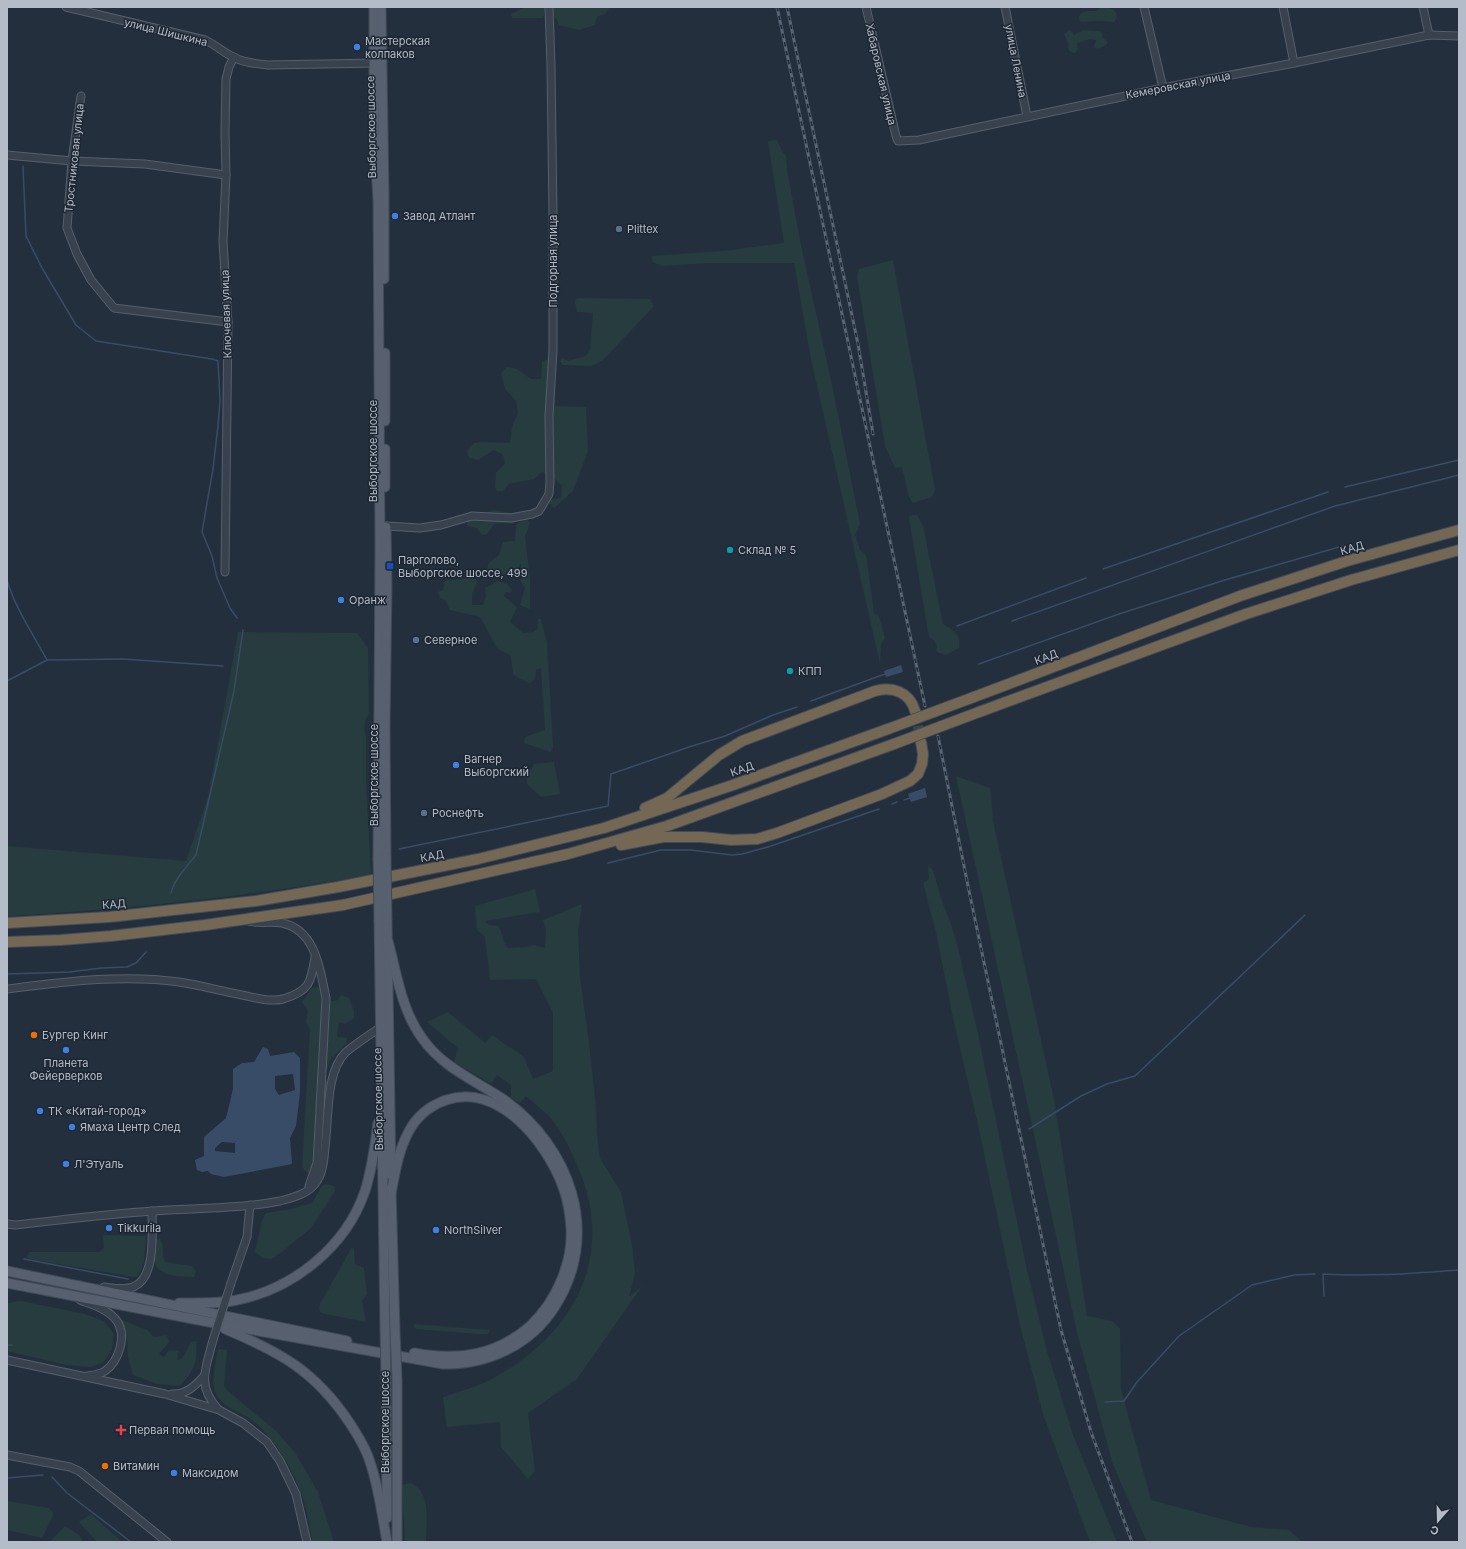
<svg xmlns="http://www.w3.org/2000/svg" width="1466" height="1549" font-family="Inter,sans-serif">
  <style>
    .green { fill: #263c3f }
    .water { fill: #394c67; fill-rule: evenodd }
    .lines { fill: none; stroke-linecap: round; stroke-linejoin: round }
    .stream { stroke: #394c67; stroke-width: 1.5 }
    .highway-tunnel { stroke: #3a4453; stroke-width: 10; stroke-dasharray: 10 5; stroke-linecap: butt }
    .minor-casing { stroke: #565f6c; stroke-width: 9 }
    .major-casing { stroke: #414a57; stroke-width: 11 }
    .highway-casing { stroke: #434c59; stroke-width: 12 }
    .minor { stroke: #38414e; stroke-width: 7 }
    .major { stroke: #56606e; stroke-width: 9 }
    .highway { stroke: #746855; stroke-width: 10 }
    .rail-casing { stroke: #5a6575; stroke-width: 3 }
    .rail { stroke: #1d2633; stroke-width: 1.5; stroke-dasharray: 4.5; stroke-linecap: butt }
    .minor-bridge-casing { stroke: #565f6c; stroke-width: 9; stroke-linecap: butt }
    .major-bridge-casing { stroke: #414a57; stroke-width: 11; stroke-linecap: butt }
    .highway-bridge-casing { stroke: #434c59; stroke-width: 12; stroke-linecap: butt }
    .minor-bridge { stroke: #38414e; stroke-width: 7 }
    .major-bridge { stroke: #56606e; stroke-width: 9 }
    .highway-bridge { stroke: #746855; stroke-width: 10 }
    .shop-dot { fill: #3f7fe0; stroke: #1d2633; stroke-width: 1.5 }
    .service-dot { fill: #5c6f8a; stroke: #1d2633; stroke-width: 1.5 }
    .culture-dot { fill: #0f9aa8; stroke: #1d2633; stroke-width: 1.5 }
    .transit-dot { fill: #1a4fb4; stroke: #1d2633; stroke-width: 1.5 }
    .food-dot { fill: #e8710a; stroke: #1d2633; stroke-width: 1.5 }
    .health-dot { fill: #e0444e; stroke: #1d2633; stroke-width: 1.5 }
    .labels { text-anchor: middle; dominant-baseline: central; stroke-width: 3; stroke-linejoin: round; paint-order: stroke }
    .street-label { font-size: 11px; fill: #b4bcc9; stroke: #1d2633 }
    .poi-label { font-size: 11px; fill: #b4bcc9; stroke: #1d2633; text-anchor: start }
  </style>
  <rect width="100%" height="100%" fill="#242f3e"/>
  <!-- green -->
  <g class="green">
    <polygon points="526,7 545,7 544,16 542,18 512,18 511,14"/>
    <path d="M552,7H610L605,14C597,16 596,17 595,25L579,30L559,25L556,19L551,14Z"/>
    <path d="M1101,7C1110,6 1123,12 1114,22L1097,21L1081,22C1078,18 1079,16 1081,13L1087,11H1097Z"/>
    <polygon points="1070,30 1074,35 1083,30 1100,31 1102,33 1102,37 1108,42 1106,45 1098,49 1094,47 1094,45 1096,42 1096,40 1090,39 1077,43 1078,49 1076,52 1074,53 1069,51 1068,43 1064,34"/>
    <polygon points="777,140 783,153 786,155 787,169 800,241 831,380 860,524 855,535 860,550 866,555 874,613 879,616 885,638 881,644 880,664 811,359 794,263 709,263 663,266 652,262 652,256 723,251 784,243 768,141"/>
    <polygon points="893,260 935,490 932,497 913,503 909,497 902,467 895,468 885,446 857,276 859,269"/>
    <polygon points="577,298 650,299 654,306 603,360 592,366 563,365 560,361 563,358 568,361 586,356 590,350 593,313 577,312 575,302"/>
    <polygon points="548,359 555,375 555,406 586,407 588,451 573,491 554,508 549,504 549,500 561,498 562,486 551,475 542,472 534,479 509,484 503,491 497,491 495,487 496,473 505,463 503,455 494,450 478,460 469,458 467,451 474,443 483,442 510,443 512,427 518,413 516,401 505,389 501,373 507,367 517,369 531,379 541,379 542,362"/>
    <polygon points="494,510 519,514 518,519 512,523 494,524 487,534 482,535 477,528 467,526 468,517"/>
    <path d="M912,515H917L923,526L943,624C954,632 961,632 959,648L946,655L939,653L936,651L937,646L934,640L929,637L909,517Z"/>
    <polygon points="527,520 530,523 525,537 530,580 530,609 520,605 525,588 521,582 521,564 514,572 503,575 497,571 491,576 487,575 488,564 499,555 503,542 515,541 516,525 521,521"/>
    <polygon points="475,577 477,582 472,594 472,605 483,605 486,596 485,588 498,581 507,584 512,590 511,593 506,592 504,596 517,607 510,622 523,633 533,632 538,629 538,619 541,619 547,643 553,747 551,752 524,743 525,737 545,730 541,668 536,670 535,679 530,683 520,679 513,674 511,656 497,648 480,617 450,610 445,600 440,598 438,592 443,590 445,581"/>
    <path d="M238,632L357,633L368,648L369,714C364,721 363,728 366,736V782L371,875C251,896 129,909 7,916V846L186,861L208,797Z"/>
    <polygon points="554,762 560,794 541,797 527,784 526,772 531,770 534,764"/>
    <path d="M956,776L990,788C992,799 992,810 993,821L1055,1104L1087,1316L1112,1321L1120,1329L1121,1389L1151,1500L1251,1527L1289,1530L1302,1542H1147L1113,1465L1077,1332Z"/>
    <polygon points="928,866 933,870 943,904 950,921 957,944 978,1034 1027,1270 1047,1351 1073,1435 1117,1542 1090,1542 1043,1414 1020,1325 977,1120 954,1023 936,932 923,883 929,879"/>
    <path d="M535,889L540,912L485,921L489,925L498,926C504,933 501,941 508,948L526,947L534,945L545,948L546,930L543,920L582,904L578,932L580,978L589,1042L596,1108L597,1135L600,1158L621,1192L632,1245L635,1273L629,1297L642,1286L577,1379L528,1413L535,1471L528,1479L501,1447L500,1422L447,1427L443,1397C457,1392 474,1388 488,1381C573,1337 618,1257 577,1165C571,1150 563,1134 552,1120C545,1111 534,1104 526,1096L520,1103L511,1098V1085L497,1075L491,1084L454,1062L458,1048L427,1022L448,1012L485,1043L492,1035L524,1057L533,1079L553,1071V1013L536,979L490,980L485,937L477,930L475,906Z"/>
    <polygon points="318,987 320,990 322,1001 312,1166 308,1174 302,1167 310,1029 306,1022 308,1010 302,1002 312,988"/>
    <polygon points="341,995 349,998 354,1011 354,1018 345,1024 339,1022 337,1037 347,1038 346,1044 330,1060 327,1070 325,1073 329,1002 338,1000"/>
    <polygon points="325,1184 334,1186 335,1191 311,1228 283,1251 271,1259 263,1258 255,1252 262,1221 266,1213 291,1209 312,1203 321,1187"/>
    <polygon points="103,1235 145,1236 146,1238 144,1262 138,1276 134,1277 30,1259 27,1257 29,1252 99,1252 104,1248"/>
    <path d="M160,1239C165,1245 161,1254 165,1262L192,1266L196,1271L194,1277C180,1276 157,1278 154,1259C153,1254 155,1246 155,1240Z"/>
    <polygon points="352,1247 354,1249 355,1264 364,1268 367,1294 362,1301 366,1322 321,1313 319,1309 320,1304"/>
    <polygon points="21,1301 85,1314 104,1321 114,1334 112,1349 103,1363 92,1367 66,1365 7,1351 7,1303"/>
    <path d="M122,1320L147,1330L154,1337L167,1335L169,1342L159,1354L164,1357L169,1350L179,1351L177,1360L182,1359L191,1342L196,1341C198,1362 194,1371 180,1386L157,1384L133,1375L128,1357L127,1340Z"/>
    <polygon points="414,1324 489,1330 490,1331 488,1334 479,1334 417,1329 414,1327"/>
    <path d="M218,1349L227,1350L224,1386L228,1391L276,1431L296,1454L318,1492L334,1542H312C308,1498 287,1450 253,1421C241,1411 224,1409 216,1394C210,1382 216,1362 218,1349Z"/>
    <path d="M410,1483C432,1491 426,1523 426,1542H405L402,1485Z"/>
    <polygon points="7,1501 49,1508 53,1513 52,1518 42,1538 7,1530"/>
    <polygon points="91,1514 122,1542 97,1542 79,1522"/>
    <polygon points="65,1526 79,1535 83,1542 50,1542"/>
  </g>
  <!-- water -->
  <g class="water">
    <polygon points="901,665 903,672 886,677 884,671"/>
    <polygon points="925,788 927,797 911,802 908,794"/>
    <path d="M263,1047L268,1049L270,1056L294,1052L300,1058V1093L296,1126L290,1138L292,1164L224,1177L211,1174L208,1171L202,1172L197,1170L195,1160L204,1156V1137L226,1118L233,1089V1069L242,1063L254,1062ZM293,1074L295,1090L279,1095L275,1089V1076ZM222,1142L235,1143V1153L215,1151V1148Z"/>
  </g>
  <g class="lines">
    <!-- stream -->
    <g class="stream">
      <polyline points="23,166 26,236 42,268 76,325 96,341 212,359 218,361 220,400 218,426 213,469 202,532 212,556 217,578 230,608 237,618"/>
      <polyline points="1345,487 1459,460"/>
      <polyline points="1103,569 1328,492"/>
      <path d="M7,580C15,608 33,634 47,660"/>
      <polyline points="1012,621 1335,506 1459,475"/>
      <polyline points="957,626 1086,578"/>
      <polyline points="979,664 1119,614 1225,580 1346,545"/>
      <polyline points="7,681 47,660 123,659 223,666"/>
      <polyline points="811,701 885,674"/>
      <polyline points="904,800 910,798"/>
      <polyline points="892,804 897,802"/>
      <polyline points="399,849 608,806 611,774 692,746 725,736 773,715 797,707"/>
      <polyline points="608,863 661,850 691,850 732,855 742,854 768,847 879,809"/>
      <path d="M171,893C173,881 188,865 196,855L234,691L243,630"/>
      <polyline points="7,974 70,972 101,968 127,967 136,963 146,952"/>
      <polyline points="1029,1129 1081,1096 1107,1084 1135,1076 1305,915"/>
      <polyline points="24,1259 128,1279"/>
      <path d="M1324,1296L1323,1274C1369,1277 1414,1273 1459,1270"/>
      <polyline points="7,1345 12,1345"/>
      <polyline points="1105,1402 1124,1401 1137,1382 1179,1336 1252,1285 1294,1275 1315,1274"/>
      <polyline points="52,1477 67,1493 131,1542"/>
      <polyline points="7,1478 43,1475"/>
    </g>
    <!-- highway-tunnel -->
    <polyline class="highway-tunnel" points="915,711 921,742"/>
    <defs>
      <g id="minor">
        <path d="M66,7L205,40C216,45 224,53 235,58C245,63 257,64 268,65L378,63"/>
        <polyline points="866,7 896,136 898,141 919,140 1163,88 1294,63 1429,35 1459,36"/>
        <polyline points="1005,7 1027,116"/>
        <polyline points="1144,7 1163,88"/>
        <polyline points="1283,7 1294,63"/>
        <polyline points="1423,7 1429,35"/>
        <polyline points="81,96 72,161 67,228 77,254 91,280 114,308 228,322"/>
        <polyline points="7,155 72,161 145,164 226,175"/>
        <polyline points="386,526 420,528 441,525 472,516 511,518 532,514 539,511 549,494 550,482 549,416 553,350 553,216 551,66 549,7"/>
        <polyline points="225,572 228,322 223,242 226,175 225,132 226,79 229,67 234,57"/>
        <path d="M248,921C259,924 271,921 282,923C316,930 320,970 326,998L317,1163L309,1186"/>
        <path d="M7,989C64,982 122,974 179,982C200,985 221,991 242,995C255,998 270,1002 283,999C310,991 311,982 315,957"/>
        <path d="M7,1224L15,1225C61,1220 107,1214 153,1211C195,1208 239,1209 280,1201C292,1198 307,1194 315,1184C323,1174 324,1160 325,1147C329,1119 325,1072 346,1052C357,1043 369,1035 381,1027"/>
        <polyline points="231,1283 247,1237 250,1205"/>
        <path d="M104,1287C113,1288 126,1291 135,1286C156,1276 152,1231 152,1211"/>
        <path d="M80,1300C93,1305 108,1309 117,1321C127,1336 119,1361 105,1371C101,1374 93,1375 87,1376"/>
        <path d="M213,1340C206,1368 196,1385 218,1409"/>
        <polyline points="7,1360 165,1394 219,1410 243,1423 267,1442 280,1461 296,1494 307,1542"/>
        <path d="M172,1394C186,1395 195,1386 204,1376"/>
        <polyline points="7,1455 70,1467 79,1471 167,1542"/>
      </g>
      <g id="major">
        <polyline points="374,7 374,130 378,201 380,546 378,859"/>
        <polyline points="381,7 384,193 384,279"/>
        <polyline points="385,353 385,421"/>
        <polyline points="385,449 385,487"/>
        <polyline points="386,527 387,586 385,728 386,858"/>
        <polyline points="387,920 391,1175"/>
        <polyline points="379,921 385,1329"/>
        <polyline points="391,1188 395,1331"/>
        <path d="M391,1194C395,1173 398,1152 408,1133C416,1117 429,1106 446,1100C499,1082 547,1143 563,1187C568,1200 570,1214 571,1228C573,1263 556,1302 530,1326C496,1356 458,1361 414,1353"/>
        <polyline points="7,1271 347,1341"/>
        <path d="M7,1283L209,1322L443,1364C487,1365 530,1345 554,1308C602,1235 571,1147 503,1099C474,1080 442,1067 422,1038C401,1009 397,974 388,941"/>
        <path d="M179,1303C198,1303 218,1304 237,1300C293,1289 346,1247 365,1191C372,1169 375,1146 378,1123"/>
        <path d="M225,1329C280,1352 315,1371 349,1422C357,1434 366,1448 370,1462C379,1488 382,1515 387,1542"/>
        <polyline points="386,1378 387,1518"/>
        <polyline points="397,1380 397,1542"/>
      </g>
      <g id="highway">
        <polyline points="974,697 1240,596 1347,561 1459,530"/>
        <polyline points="979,712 1246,614 1351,580 1459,550"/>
        <path d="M645,808L667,798L719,755L742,741L875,691C892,686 910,692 915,711"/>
        <polyline points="621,845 663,837 702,837 731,840 757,839 777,833 882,794 910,781 918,774 922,764 923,754 921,742"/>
        <polyline points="7,923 109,917 256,901 338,887 478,859 604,828 733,785 888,729"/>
        <polyline points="7,942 61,940 111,936 205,925 343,905 568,854 667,826 894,744"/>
      </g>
    </defs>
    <!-- minor casing -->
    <use href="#minor" class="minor-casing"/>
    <!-- major casing -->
    <use href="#major" class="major-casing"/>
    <!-- highway casing -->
    <use href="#highway" class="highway-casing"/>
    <!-- minor -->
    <use href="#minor" class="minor"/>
    <!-- major -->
    <use href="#major" class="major"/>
    <!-- highway -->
    <use href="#highway" class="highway"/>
    <defs>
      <g id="rail">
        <polyline points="777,7 925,706"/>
        <polyline points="787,7 858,344 873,434"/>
        <polyline points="938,736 968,886 1061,1330 1091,1432 1132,1542"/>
      </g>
    </defs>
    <!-- rail casing -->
    <use href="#rail" class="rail-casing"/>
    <!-- rail -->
    <use href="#rail" class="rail"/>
    <defs>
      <polyline id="minor-bridge" points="213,1340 231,1283"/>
      <g id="major-bridge">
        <polyline points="386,858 387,920"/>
        <polyline points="378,859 379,921"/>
        <polyline points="385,1329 386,1378"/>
        <polyline points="395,1331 397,1380"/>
      </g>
      <g id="highway-bridge">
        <polyline points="888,729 974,697"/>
        <polyline points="894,744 979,712"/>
      </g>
    </defs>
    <!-- minor-bridge casing -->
    <use href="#minor-bridge" class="minor-bridge-casing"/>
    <!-- major-bridge casing -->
    <use href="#major-bridge" class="major-bridge-casing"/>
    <!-- highway-bridge casing -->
    <use href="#highway-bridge" class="highway-bridge-casing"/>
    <!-- minor-bridge -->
    <use href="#minor-bridge" class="minor-bridge"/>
    <!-- major-bridge -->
    <use href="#major-bridge" class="major-bridge"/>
    <!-- highway-bridge -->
    <use href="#highway-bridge" class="highway-bridge"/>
  </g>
  <!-- markers -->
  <g class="shop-dot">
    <circle cx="357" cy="47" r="4"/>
    <circle cx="395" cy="216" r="4"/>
    <circle cx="341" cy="600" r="4"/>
    <circle cx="456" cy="765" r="4"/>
    <circle cx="66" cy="1050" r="4"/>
    <circle cx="40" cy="1111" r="4"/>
    <circle cx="72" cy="1127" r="4"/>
    <circle cx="66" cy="1164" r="4"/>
    <circle cx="109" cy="1228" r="4"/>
    <circle cx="436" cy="1230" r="4"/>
    <circle cx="174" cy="1473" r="4"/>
  </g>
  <g class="service-dot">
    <circle cx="619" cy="229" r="4"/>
    <circle cx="416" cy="640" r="4"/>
    <circle cx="424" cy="813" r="4"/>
  </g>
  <g class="culture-dot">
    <circle cx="730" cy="550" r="4"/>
    <circle cx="790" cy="671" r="4"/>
  </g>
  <rect class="transit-dot" x="386" y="562" width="8" height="8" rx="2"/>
  <g class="food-dot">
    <circle cx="34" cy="1035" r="4"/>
    <circle cx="105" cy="1466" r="4"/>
  </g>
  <path class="health-dot" d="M119 1424h4v4h4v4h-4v4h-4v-4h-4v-4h4z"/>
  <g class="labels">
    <!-- street labels -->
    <g class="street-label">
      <text transform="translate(166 32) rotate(14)">улица Шишкина</text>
      <text transform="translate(1016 61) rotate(79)">улица Ленина</text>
      <text transform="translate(881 74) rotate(77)">Хабаровская улица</text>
      <text transform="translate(1178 85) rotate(-11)">Кемеровская улица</text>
      <text transform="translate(371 127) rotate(-91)">Выборгское шоссе</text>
      <text transform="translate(74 158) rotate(-84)">Тростниковая улица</text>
      <text transform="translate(553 261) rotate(-90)">Подгорная улица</text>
      <text transform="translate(226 314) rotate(-92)">Ключевая улица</text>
      <text transform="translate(373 451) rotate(-90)">Выборгское шоссе</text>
      <text transform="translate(1352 548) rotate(-16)">КАД</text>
      <text transform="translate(1046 657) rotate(-21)">КАД</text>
      <text transform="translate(742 769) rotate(-20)">КАД</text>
      <text transform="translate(374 775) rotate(-90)">Выборгское шоссе</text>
      <text transform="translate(432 856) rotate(-11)">КАД</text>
      <text transform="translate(114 904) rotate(-5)">КАД</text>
      <text transform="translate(378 1099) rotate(-91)">Выборгское шоссе</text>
      <text transform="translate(385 1422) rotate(-90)">Выборгское шоссе</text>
    </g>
    <!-- poi labels -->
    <g class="poi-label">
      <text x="365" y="41">Мастерская<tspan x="365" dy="13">колпаков</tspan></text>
      <text x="403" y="216">Завод Атлант</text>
      <text x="627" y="229">Plittex</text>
      <text x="738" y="550">Склад № 5</text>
      <text x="398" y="560">Парголово,<tspan x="398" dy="13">Выборгское шоссе, 499</tspan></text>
      <text x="349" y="600">Оранж</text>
      <text x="424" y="640">Северное</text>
      <text x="798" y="671">КПП</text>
      <text x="464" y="759">Вагнер<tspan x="464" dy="13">Выборгский</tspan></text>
      <text x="432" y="813">Роснефть</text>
      <text x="42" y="1035">Бургер Кинг</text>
      <text x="66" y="1063" text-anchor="middle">Планета<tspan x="66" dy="13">Фейерверков</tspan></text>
      <text x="48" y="1111">ТК «Китай-город»</text>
      <text x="80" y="1127">Ямаха Центр След</text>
      <text x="74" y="1164">Л'Этуаль</text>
      <text x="117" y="1228">Tikkurila</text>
      <text x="444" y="1230">NorthSilver</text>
      <text x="129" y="1430">Первая помощь</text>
      <text x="113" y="1466">Витамин</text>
      <text x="182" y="1473">Максидом</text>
    </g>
  </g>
  <!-- border -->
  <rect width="1466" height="1549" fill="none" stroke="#b4bcc9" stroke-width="16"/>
  <!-- north arrow -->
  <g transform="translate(1438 1521) rotate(200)" stroke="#1d2633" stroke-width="3" paint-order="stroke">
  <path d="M0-3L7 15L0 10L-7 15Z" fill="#b4bcc9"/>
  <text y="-6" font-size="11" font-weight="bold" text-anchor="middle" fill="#b4bcc9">С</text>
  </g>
</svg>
